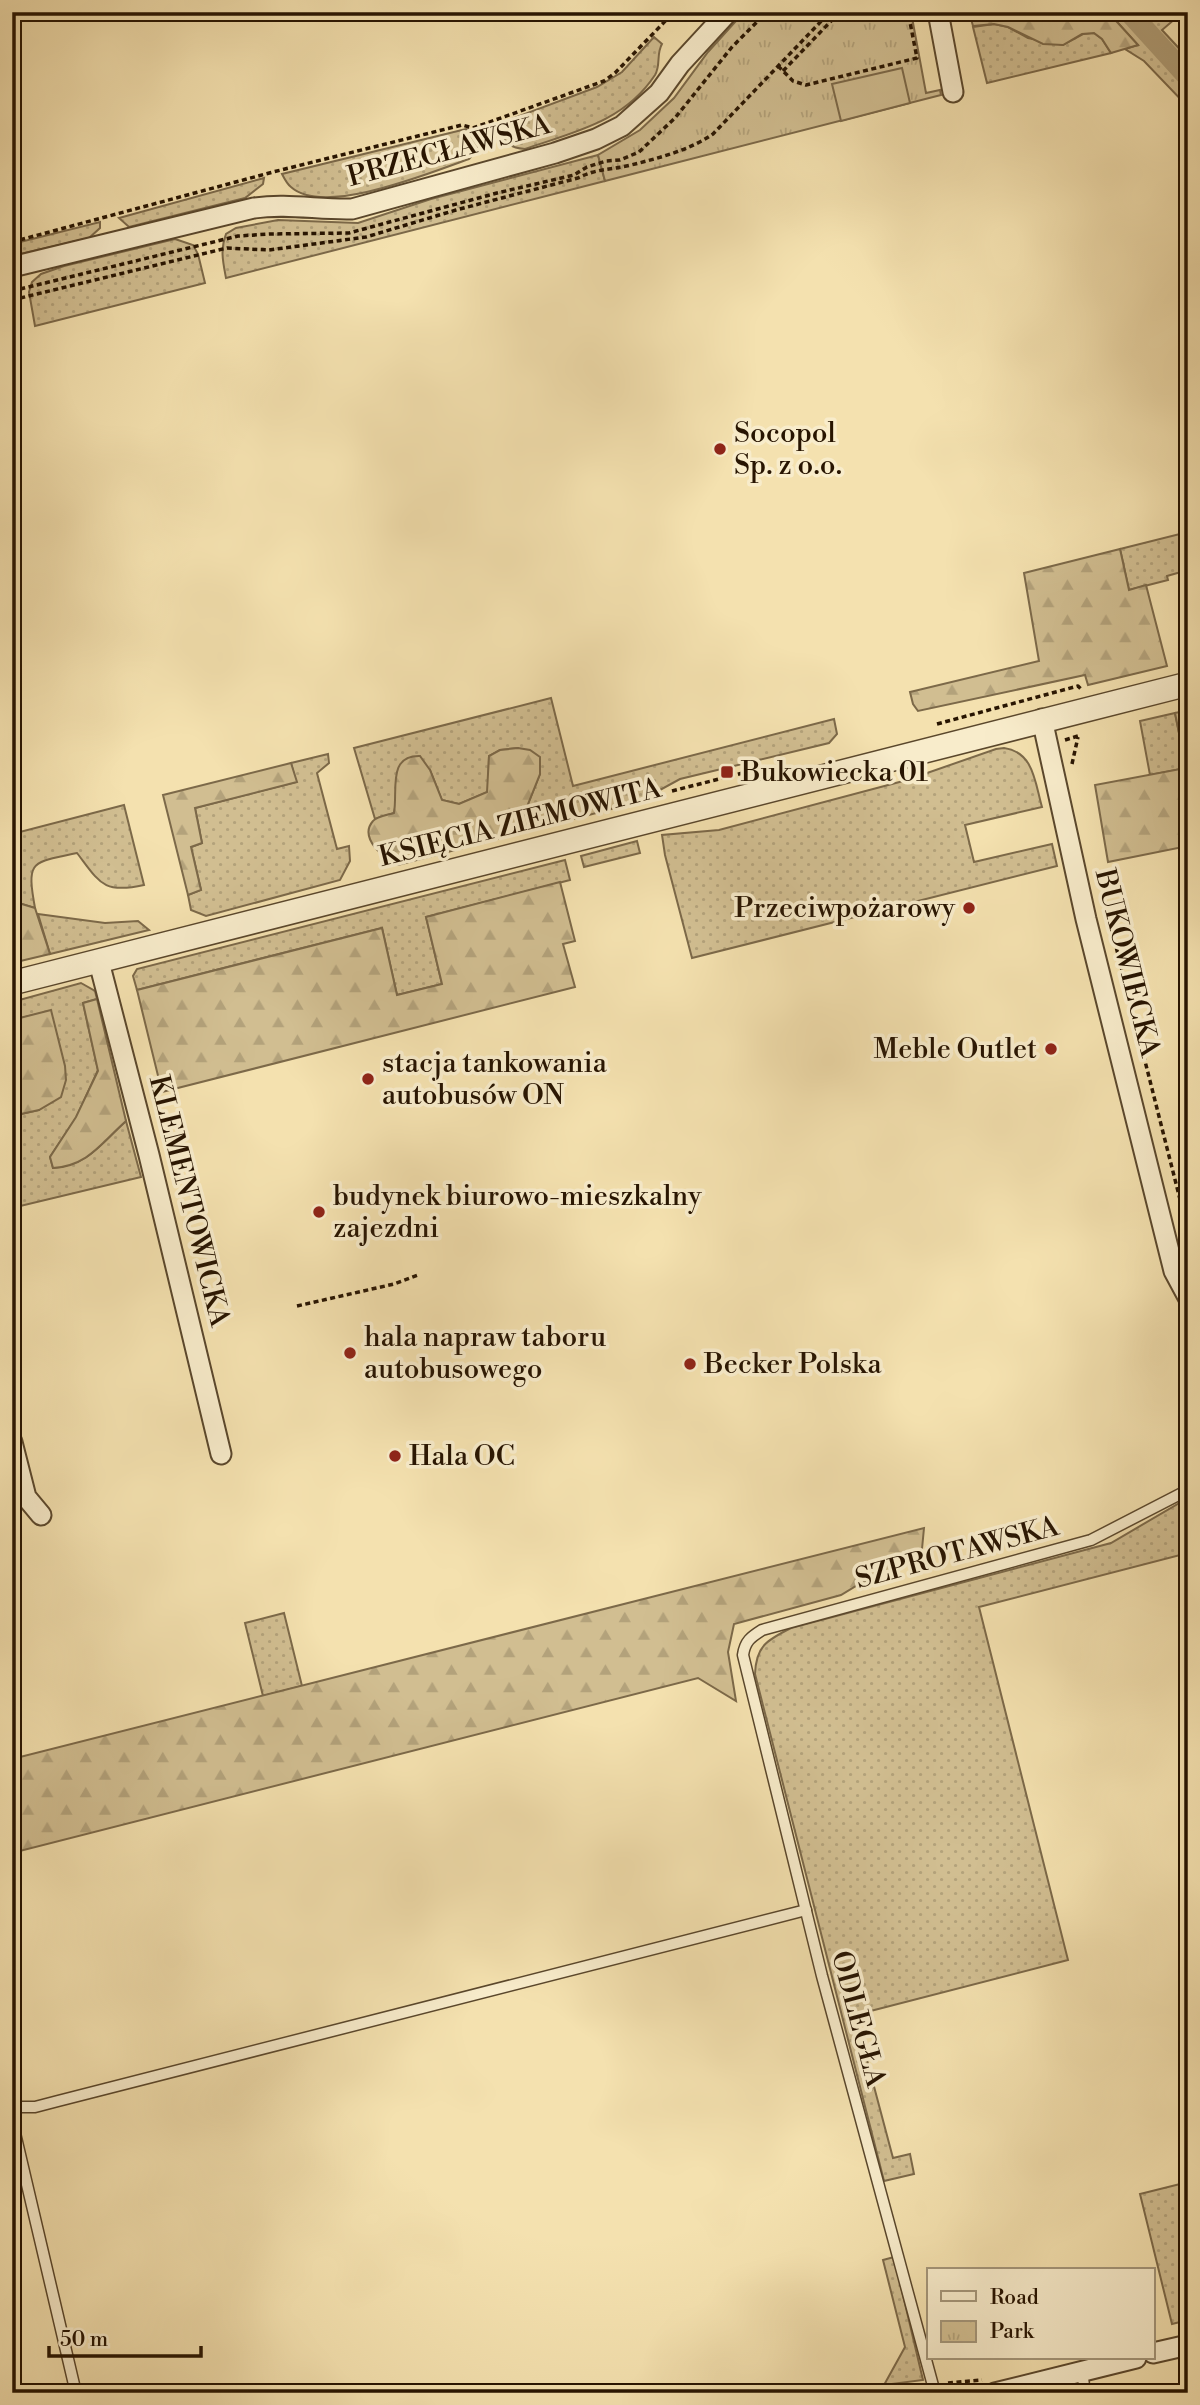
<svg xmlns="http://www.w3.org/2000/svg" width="1200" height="2405" font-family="'Libre Bodoni',serif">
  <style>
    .grass { fill: url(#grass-dots); stroke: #7c6949; stroke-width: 2 }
    .forest { fill: url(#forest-firs); stroke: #7c6949; stroke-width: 2 }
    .park { fill: url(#park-tufts); stroke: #7c6949; stroke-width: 2 }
    .garden { fill: #d1be91; stroke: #7c6949; stroke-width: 2 }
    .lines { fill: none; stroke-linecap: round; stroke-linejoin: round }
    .canal { stroke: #ae9b74; stroke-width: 21 }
    .service-casing { stroke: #5a472c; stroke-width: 13 }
    .minor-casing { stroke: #5a472c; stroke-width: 23 }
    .tertiary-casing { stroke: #5a472c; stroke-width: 26 }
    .path { stroke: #271401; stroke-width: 3.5; stroke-dasharray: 5 3.5; stroke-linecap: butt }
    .service { stroke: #f8eccb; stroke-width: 10 }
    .minor { stroke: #f8eccb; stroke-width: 19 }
    .tertiary { stroke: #f8eccb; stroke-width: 23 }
    .poi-dot { fill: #8f2418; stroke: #f8eccb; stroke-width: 2.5 }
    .labels { text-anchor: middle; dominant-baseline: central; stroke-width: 7; stroke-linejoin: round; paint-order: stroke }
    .street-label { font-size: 28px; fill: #271401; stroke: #f8eccb }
    .poi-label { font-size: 28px; fill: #271401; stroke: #f8eccb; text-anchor: start }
  </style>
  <defs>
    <pattern id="grass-dots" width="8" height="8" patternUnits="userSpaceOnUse" patternTransform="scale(1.75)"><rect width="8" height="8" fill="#d1be91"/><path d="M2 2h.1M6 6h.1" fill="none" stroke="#b3a27b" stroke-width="1.8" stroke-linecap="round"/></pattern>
    <pattern id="forest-firs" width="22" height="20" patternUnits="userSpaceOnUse" patternTransform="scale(1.75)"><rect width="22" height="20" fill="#d1be91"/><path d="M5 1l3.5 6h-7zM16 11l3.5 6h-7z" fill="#b3a27b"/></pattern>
    <pattern id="park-tufts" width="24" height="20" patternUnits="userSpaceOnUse" patternTransform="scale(1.75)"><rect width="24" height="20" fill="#d1be91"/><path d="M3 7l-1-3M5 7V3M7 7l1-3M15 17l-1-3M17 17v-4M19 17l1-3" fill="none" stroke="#b3a27b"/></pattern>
  </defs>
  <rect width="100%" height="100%" fill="#f4e1af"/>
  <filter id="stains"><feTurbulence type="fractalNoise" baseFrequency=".00286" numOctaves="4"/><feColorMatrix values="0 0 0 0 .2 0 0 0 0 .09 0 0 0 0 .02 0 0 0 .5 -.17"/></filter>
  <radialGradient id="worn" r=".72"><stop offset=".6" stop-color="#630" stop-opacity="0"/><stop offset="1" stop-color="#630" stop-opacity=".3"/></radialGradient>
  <!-- grass -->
  <g class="grass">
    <polygon points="1108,12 1183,12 1162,30 1188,58 1188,107 1144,61 1125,49 1138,45"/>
    <polygon points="994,24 1008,27 1028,38 1063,45 1083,34 1094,33 1102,39 1111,53 987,83 973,27"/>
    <path d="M654,37L662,44C656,54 661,65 655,75C624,122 574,132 525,149C508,148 502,140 498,124L597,87L622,72Z"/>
    <path d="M466,129L478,132C481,145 478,150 469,159C432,172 324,217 291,187C287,184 284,178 282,174Z"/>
    <path d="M598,155L605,181L226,278C223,262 220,250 226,234L236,228L278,220L358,223L431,199Z"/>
    <polygon points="264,178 263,184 245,198 129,227 119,218"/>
    <polygon points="100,222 100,228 89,238 12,256 12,244"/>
    <polygon points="175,239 193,245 198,254 205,283 35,326 29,292 32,282 41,274 64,266"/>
    <polygon points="1188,511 1188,570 1167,576 1168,580 1129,590 1120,549 1180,534 1181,513"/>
    <polygon points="551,698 573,786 834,719 837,734 829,743 680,779 638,802 513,835 520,824 540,774 518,748 500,750 489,756 488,792 459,804 442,800 430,770 396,802 394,813 375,819 354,748"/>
    <polygon points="1175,713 1186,768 1150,775 1140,721"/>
    <path d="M1004,748C1034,752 1035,783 1042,807L965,825L974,862L1052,844L1057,866L692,958L665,855L662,835L719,830L907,780L996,749Z"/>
    <polygon points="328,754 329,763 317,773 337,849 349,846 350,861 340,880 206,916 191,910 188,895 201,890 191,847 202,843 195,808 296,782 291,763"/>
    <path d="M124,805L144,885C103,894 100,883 77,853C32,863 26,859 35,908L12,901V834Z"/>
    <polygon points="637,841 640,853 584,867 581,856"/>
    <polygon points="565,860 570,880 426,917 442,984 397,995 382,928 137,990 133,976 137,969"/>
    <polygon points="38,914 105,923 138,921 149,930 50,954"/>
    <path d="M81,983L95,991L97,999L83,1003L98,1070L76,1118L50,1157L53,1168C86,1167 103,1142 126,1121L141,1177L12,1208V1116L39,1110L51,1011L12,1020V1002Z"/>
    <path d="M1188,1498V1553L979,1607L1068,1960L855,2015L893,2158L910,2154L914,2174L884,2181L755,1674C756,1646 767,1640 791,1628L1111,1543Z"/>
    <polygon points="284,1613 302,1686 263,1696 245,1623"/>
    <polygon points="1188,2182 1188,2320 1172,2324 1140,2194"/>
    <polygon points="894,2257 923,2380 884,2385 905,2347 883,2260"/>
  </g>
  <!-- forest -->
  <g class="forest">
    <polygon points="969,12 1108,12 1138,45 1111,53 1102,39 1094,33 1082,34 1063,45 1043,44 1008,27 994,24 973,26"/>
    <polygon points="1120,549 1129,590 1146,585 1167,666 1088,685 1085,675 918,711 913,704 910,692 1039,661 1024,573"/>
    <polygon points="1188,710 1188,846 1108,862 1095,785 1186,768 1175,713"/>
    <path d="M518,748L530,750L540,757V774L520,824L513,835L398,865C385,860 358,838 373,821C377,816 388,815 394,813C398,791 387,755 420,756L430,770L442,800L459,804L487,792L489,756L500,750Z"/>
    <polygon points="291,763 297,782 195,808 202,843 191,847 201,890 188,895 163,795"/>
    <polygon points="560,882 575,941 563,944 575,987 162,1092 137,990 382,928 397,995 442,984 426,917"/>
    <polygon points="12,901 35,908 50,954 12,963"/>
    <path d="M97,999L126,1121C100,1144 89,1165 53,1168L50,1157L76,1117L98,1071L83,1003Z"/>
    <polygon points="51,1010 65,1066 66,1080 61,1097 39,1110 12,1116 12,1020"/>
    <polygon points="924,1528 922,1549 915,1561 861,1583 841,1595 734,1624 728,1652 736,1701 698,1678 12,1853 12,1759"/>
  </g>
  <!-- park -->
  <polygon class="park" points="744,12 911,12 926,93 940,90 941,95 605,181 598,155 640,130 674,98 708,52"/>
  <!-- garden -->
  <polygon class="garden" points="902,68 910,103 841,121 832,84"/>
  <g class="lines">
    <!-- canal -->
    <polyline class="canal" points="1129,12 1188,77"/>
    <defs>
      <g id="service">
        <polyline points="12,2107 35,2107 58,2101 806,1910"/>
        <polyline points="12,2107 14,2129 76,2393"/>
        <polyline points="1082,2371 1085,2393"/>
        <path d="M935,2393L822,1976L743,1655C745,1641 751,1637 762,1630L1091,1540L1188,1490"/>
      </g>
      <g id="minor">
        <polyline points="938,12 953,92"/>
        <path d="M12,267L254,208C287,203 319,210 352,209L555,153L596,139L622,126L659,93L680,64L728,12"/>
        <polyline points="1042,719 1086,919 1174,1271 1188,1297"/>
        <polyline points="99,962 149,1155 221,1454"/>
        <polyline points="12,1442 26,1497 41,1515"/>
        <polyline points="1153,2353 1188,2345"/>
        <polyline points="995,2393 1136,2358"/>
      </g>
      <polyline id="tertiary" points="12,983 1188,684"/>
    </defs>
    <!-- service casing -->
    <use href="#service" class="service-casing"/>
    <!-- minor casing -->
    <use href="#minor" class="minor-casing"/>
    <!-- tertiary casing -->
    <use href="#tertiary" class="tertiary-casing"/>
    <!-- path -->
    <g class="path">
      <polyline points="778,66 793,81 806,85 917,58 908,12"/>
      <polyline points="783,71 833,19 836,12"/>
      <polyline points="12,242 273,172 462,125 473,128 604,81 615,73 674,12"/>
      <polyline points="12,291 238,236 270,234 349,233 497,193 574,175 587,167 606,161 620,160 639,152 675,118 732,47 767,12"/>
      <path d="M12,300L227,248L269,250L366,237L456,210L578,178C598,168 611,170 631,165C659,158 690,150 713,134L830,12"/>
      <polyline points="937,724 1078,686 1081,689"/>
      <polyline points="1065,740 1078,736"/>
      <polyline points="1072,764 1078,737"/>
      <polyline points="672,791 770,766"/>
      <polyline points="1106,907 1188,1231"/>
      <polyline points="297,1306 394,1284 418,1275"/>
      <polyline points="948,2383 982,2380"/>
      <polyline points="869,2393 887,2388 919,2385"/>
    </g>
    <!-- service -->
    <use href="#service" class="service"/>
    <!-- minor -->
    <use href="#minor" class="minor"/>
    <!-- tertiary -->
    <use href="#tertiary" class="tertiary"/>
  </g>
  <!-- markers -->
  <g class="poi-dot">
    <circle cx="720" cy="449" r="7"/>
    <rect x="720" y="765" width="14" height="14" rx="3.5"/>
    <circle cx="969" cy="908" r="7"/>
    <circle cx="1051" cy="1049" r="7"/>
    <circle cx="368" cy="1079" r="7"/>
    <circle cx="319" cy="1212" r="7"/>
    <circle cx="350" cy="1353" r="7"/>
    <circle cx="690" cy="1364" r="7"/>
    <circle cx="395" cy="1456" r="7"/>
  </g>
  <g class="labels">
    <!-- street labels -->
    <g class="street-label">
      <text transform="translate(449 151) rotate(-15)">PRZECŁAWSKA</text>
      <text transform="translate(520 823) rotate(-14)">KSIĘCIA ZIEMOWITA</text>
      <text transform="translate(1127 963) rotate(76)">BUKOWIECKA</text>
      <text transform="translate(189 1201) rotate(76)">KLEMENTOWICKA</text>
      <text transform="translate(957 1553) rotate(-15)">SZPROTAWSKA</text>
      <text transform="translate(858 2019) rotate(75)">ODLEGŁA</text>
    </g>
    <!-- poi labels -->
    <g class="poi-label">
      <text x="734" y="433">Socopol<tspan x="734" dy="32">Sp. z o.o.</tspan></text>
      <text x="741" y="772">Bukowiecka 01</text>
      <text x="955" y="908" text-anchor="end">Przeciwpożarowy</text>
      <text x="1037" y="1049" text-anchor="end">Meble Outlet</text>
      <text x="382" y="1063">stacja tankowania<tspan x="382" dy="32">autobusów ON</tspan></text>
      <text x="333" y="1196">budynek biurowo-mieszkalny<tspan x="333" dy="32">zajezdni</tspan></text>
      <text x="364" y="1337">hala napraw taboru<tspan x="364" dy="32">autobusowego</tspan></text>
      <text x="704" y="1364">Becker Polska</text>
      <text x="409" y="1456">Hala OC</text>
    </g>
  </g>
  <!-- margin -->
  <rect width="1200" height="2405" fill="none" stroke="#f4e1af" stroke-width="42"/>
  <rect x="14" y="14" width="1172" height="2377" fill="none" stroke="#271401" stroke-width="3.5"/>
  <rect x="21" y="21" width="1158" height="2363" fill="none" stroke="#271401" stroke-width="2"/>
  <!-- legend -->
  <rect x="927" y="2268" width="228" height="91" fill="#f8eccb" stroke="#a4967a" stroke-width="2"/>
  <rect x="941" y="2291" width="35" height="10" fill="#f8eccb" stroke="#a4967a" stroke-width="2"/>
  <text x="990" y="2304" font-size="21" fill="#271401">Road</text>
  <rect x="941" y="2321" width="35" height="21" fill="url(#park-tufts)" stroke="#a4967a" stroke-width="2"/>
  <text x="990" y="2338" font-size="21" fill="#271401">Park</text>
  <!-- scale -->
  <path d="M49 2346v10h152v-10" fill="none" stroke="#271401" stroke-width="3.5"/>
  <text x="60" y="2346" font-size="21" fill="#271401" stroke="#f8eccb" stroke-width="5" paint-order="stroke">50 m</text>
  <rect width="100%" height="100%" filter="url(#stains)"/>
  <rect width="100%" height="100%" fill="url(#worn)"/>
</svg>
